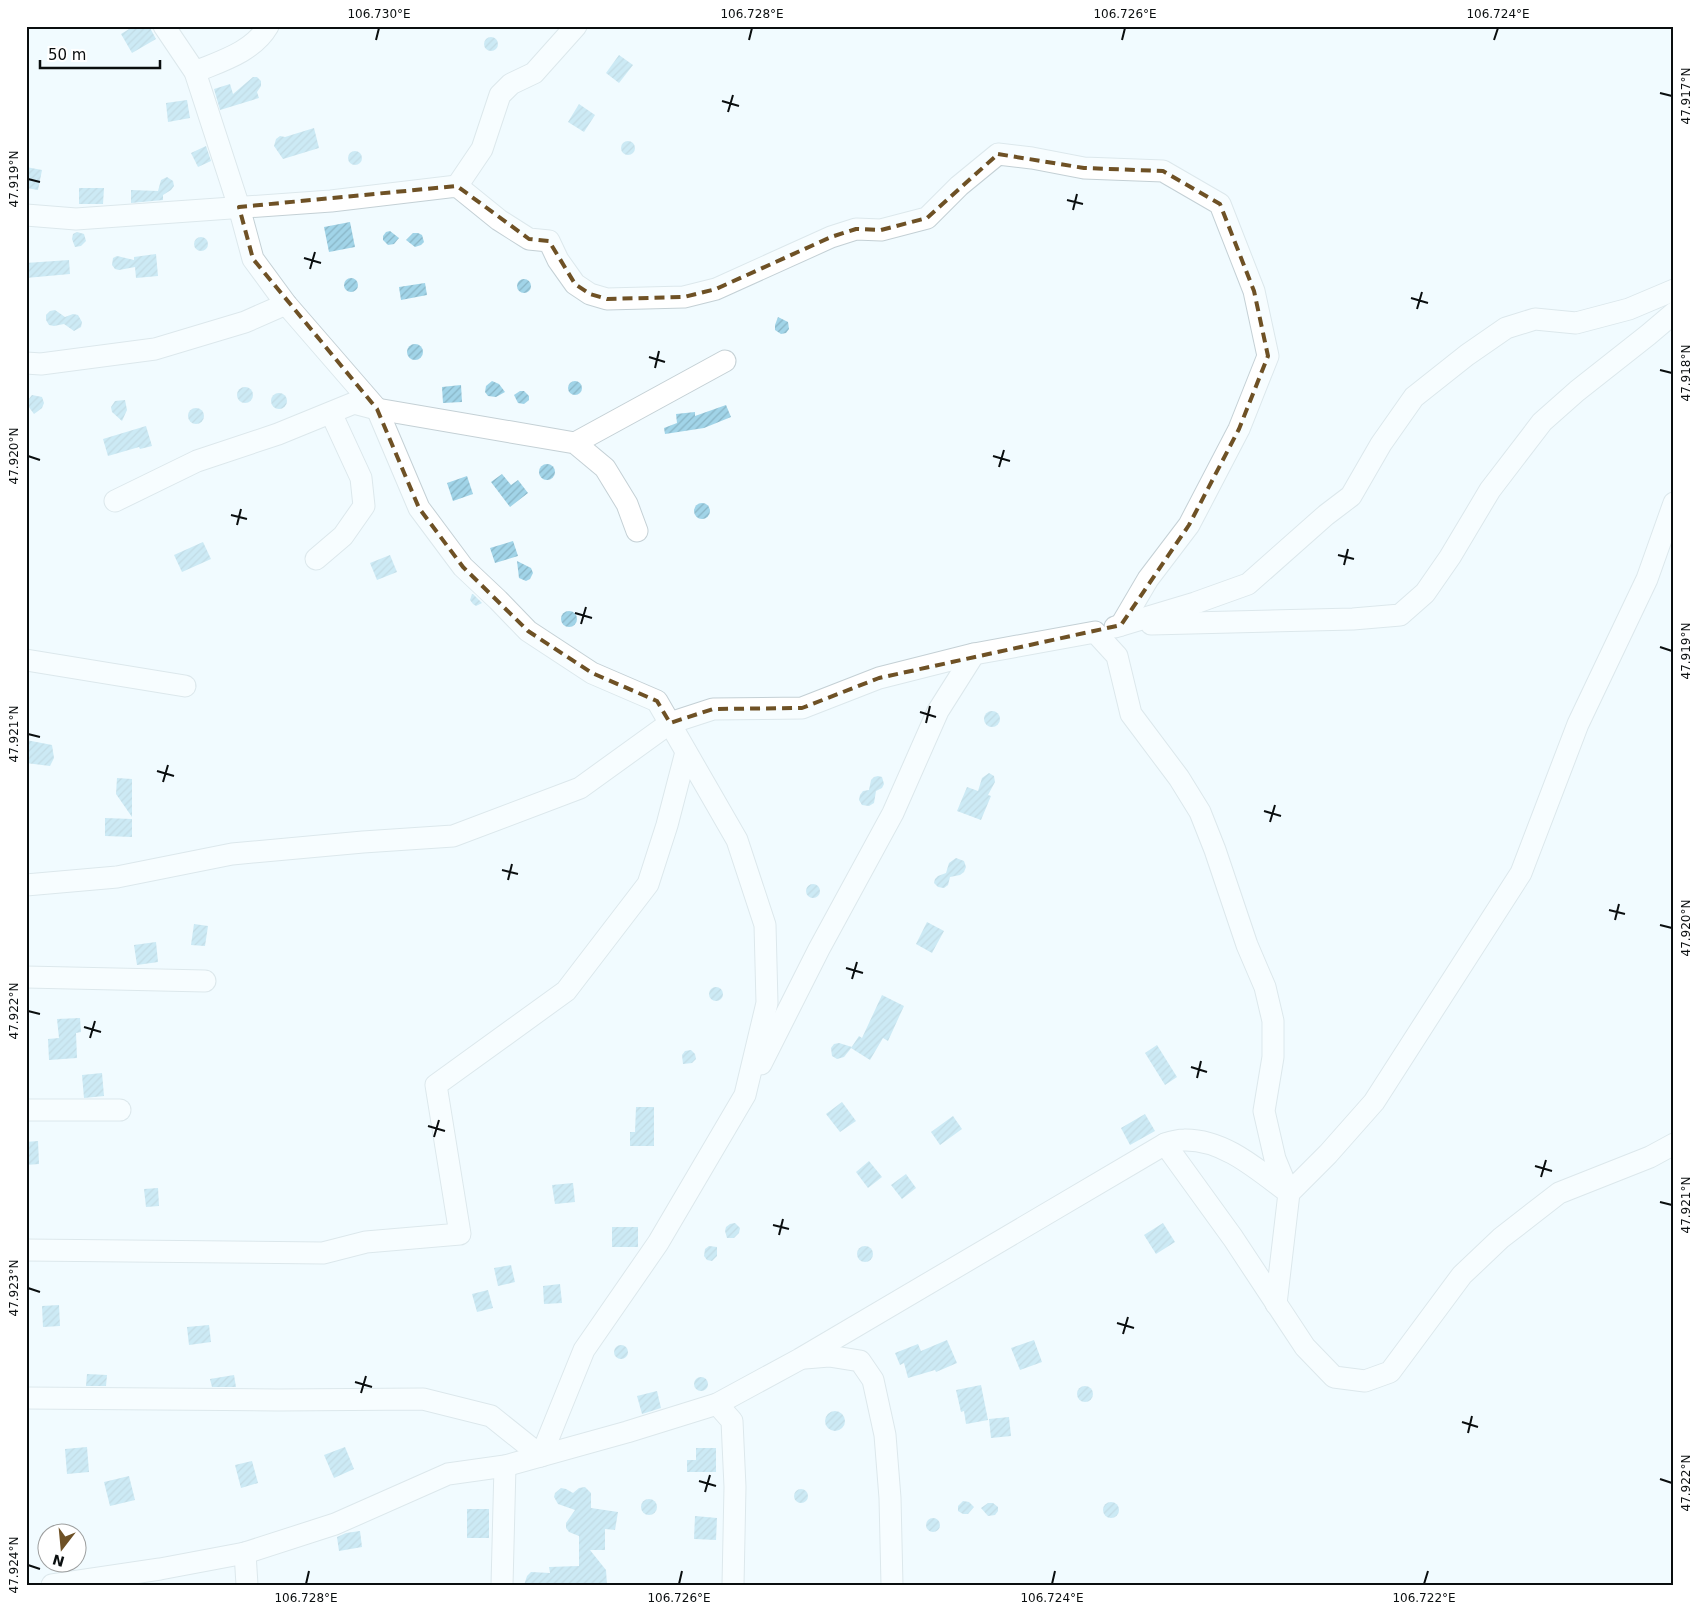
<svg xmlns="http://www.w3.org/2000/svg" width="1700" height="1611" font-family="'DejaVu Sans',sans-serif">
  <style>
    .building { fill: url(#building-hatch) }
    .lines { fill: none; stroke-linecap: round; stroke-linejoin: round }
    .minor-casing { stroke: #c4d0d5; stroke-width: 23 }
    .minor { stroke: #fff; stroke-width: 21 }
    .marked { fill: none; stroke: #6e5125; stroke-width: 4; stroke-dasharray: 10 6; stroke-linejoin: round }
    .ticks { fill: none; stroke: #0a0e0f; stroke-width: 2 }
    .neatline { fill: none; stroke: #0a0e0f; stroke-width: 2 }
    .ticks-label { font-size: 12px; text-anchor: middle; fill: #0a0e0f }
  </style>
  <defs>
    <pattern id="building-hatch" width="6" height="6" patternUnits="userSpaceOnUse" patternTransform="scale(1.25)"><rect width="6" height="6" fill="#a1d4e8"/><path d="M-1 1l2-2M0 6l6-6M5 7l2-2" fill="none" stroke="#89b5c6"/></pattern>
  </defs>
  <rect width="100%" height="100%" fill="#f1fbff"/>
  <!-- building -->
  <g class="building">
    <polygon points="134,26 149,26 156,39 132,53 121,34"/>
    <circle cx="491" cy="44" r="7"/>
    <polygon points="619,55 633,65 619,83 606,73"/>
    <polygon points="253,77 257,77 261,81 261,86 257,92 259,98 220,110 214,89 230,84 233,94"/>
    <polygon points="187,100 190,118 168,122 166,103"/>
    <polygon points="579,104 595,115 584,132 568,122"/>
    <polygon points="314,128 319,148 283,159 274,146 276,139 280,136 285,137"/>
    <circle cx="628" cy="148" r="7"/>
    <polygon points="206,146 211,161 198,167 191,153"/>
    <circle cx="355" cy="158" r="7"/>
    <polygon points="26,167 42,170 38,190 26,188"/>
    <polygon points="167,177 173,181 174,186 171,190 163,195 163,200 131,203 131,190 158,191 161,180"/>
    <polygon points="79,188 104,188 103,204 79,204"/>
    <polygon points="350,222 355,247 329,252 324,227"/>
    <polygon points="390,231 399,238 394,244 388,245 383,240 383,236 386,232"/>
    <polygon points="77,232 84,234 86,241 81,246 75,247 72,239 73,234"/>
    <polygon points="413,233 418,233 422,235 424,242 421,245 415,247 406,240"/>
    <circle cx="201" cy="244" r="7"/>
    <polygon points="156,254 158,276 136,278 135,267 119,270 115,269 112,265 113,258 117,256 134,260 134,257"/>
    <polygon points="69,260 70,274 26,278 26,263"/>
    <circle cx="351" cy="285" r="7"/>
    <circle cx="524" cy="286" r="7"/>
    <polygon points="425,283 427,295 401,300 399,287"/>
    <polygon points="55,310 65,317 73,314 78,315 82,322 81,327 74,331 64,324 54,326 49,325 46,320 46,315 50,311"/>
    <polygon points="778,317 788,322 789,329 786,333 781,334 775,330 775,325"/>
    <circle cx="415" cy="352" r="8"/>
    <polygon points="492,381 499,384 505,392 496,397 488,396 485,392 486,386"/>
    <circle cx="575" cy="388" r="7"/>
    <polygon points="461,385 462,402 443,403 442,387"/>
    <circle cx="245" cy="395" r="8"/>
    <polygon points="520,391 524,391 529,396 529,400 524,404 518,403 514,395"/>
    <circle cx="279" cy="401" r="8"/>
    <polygon points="32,395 42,397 44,403 42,408 34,414 28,406 28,400"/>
    <polygon points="125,400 127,410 122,421 112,412 111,407 115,401"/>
    <polygon points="726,405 731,417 704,428 665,434 664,428 677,423 676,414 695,412 695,416"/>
    <circle cx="196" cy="416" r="8"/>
    <polygon points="146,426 152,446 140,449 139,447 108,456 103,439"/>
    <circle cx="547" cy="472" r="8"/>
    <polygon points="502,474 511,485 518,480 528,493 510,507 491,482"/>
    <polygon points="467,476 473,494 453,501 447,483"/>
    <circle cx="702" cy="511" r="8"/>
    <polygon points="513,541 518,556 495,563 490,548"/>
    <polygon points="203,542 211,559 182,572 174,555"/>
    <polygon points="390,555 397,572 377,580 370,563"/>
    <polygon points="517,561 531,568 533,573 530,579 526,581 519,578"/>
    <polygon points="472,594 473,594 482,603 476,606 473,604 470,600"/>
    <circle cx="569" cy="619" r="8"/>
    <circle cx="992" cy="719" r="8"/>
    <polygon points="26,740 52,745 54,758 50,766 26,763"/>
    <polygon points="989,773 994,776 995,782 988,795 991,796 981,820 957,811 967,787 978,791 982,778"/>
    <polygon points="878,776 882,777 884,784 882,788 876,791 874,803 869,806 862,805 859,800 860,795 863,791 869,790 871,780 874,777"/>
    <polygon points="117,778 132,779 132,817 116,794"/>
    <polygon points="105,818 132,819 132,837 105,836"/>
    <polygon points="956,858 964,861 966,867 964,872 960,875 950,877 948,885 944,888 938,887 934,883 935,879 938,876 946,873 949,863"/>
    <circle cx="813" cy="891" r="7"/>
    <polygon points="927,922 944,931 932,953 916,944"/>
    <polygon points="194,924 208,926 205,946 191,945"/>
    <polygon points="156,942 158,962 137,965 134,945"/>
    <circle cx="716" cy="994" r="7"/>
    <polygon points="882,995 904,1006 888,1041 883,1038 870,1060 851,1048 859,1036 862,1038"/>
    <polygon points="80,1018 81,1032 76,1033 77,1058 49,1060 48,1039 59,1038 57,1019"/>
    <polygon points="839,1043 852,1047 844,1057 837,1059 832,1056 831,1048 834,1044"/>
    <polygon points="1157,1045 1177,1077 1165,1085 1145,1053"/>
    <polygon points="691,1050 695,1054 696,1059 692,1063 683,1064 682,1055 685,1051"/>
    <polygon points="102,1073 104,1096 84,1098 82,1075"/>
    <polygon points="842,1102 856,1121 840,1132 826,1114"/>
    <polygon points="636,1107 654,1107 654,1146 630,1146 630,1132 635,1132"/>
    <polygon points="1145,1114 1155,1131 1130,1145 1121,1128"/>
    <polygon points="953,1116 962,1129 940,1145 931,1132"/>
    <polygon points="38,1141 39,1164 26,1165 26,1142"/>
    <polygon points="869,1161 882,1177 868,1188 856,1172"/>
    <polygon points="906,1174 916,1188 902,1199 891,1185"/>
    <polygon points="573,1183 575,1202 555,1204 552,1185"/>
    <polygon points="158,1188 159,1206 146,1207 144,1189"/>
    <polygon points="735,1223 740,1228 739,1233 734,1238 727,1238 725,1231 726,1227 730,1224"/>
    <polygon points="1163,1223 1175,1242 1156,1254 1144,1235"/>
    <rect x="612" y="1227" width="26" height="20"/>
    <polygon points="709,1246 717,1247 717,1256 712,1261 707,1260 704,1256 705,1249"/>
    <circle cx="865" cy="1254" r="8"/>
    <polygon points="511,1265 515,1282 498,1286 494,1268"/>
    <polygon points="560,1284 562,1303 544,1304 543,1286"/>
    <polygon points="488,1290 493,1308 477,1312 472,1294"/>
    <polygon points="59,1305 60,1326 43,1327 42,1306"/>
    <polygon points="209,1325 211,1342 189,1345 187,1327"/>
    <polygon points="947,1340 957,1363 936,1372 935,1370 908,1378 904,1363 900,1365 895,1353 918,1344 921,1351"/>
    <polygon points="1034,1340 1042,1362 1020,1370 1011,1348"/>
    <circle cx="621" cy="1352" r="7"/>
    <polygon points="87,1374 107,1375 106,1386 86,1386"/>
    <polygon points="234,1375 236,1387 212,1387 210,1379"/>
    <circle cx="701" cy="1384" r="7"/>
    <polygon points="981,1385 988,1420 966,1424 964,1411 961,1412 956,1390"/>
    <circle cx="1085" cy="1394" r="8"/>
    <polygon points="657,1391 661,1408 642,1414 637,1396"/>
    <circle cx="835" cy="1421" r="10"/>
    <polygon points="1009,1417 1011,1436 991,1438 989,1419"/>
    <polygon points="87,1447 89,1472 67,1474 65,1449"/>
    <polygon points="345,1447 354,1469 334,1478 324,1455"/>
    <polygon points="696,1448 716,1448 716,1472 687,1472 687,1460 696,1460"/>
    <polygon points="252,1461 258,1483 241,1488 235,1465"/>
    <polygon points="129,1476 135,1500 110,1506 104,1482"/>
    <polygon points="585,1487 591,1493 591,1508 618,1512 615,1530 605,1529 605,1550 590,1550 606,1570 607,1585 524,1585 527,1576 531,1572 550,1573 549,1567 579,1566 579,1536 569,1532 566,1528 566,1523 575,1510 558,1504 554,1497 555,1493 561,1488 566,1489 573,1493 579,1488"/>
    <circle cx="801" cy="1496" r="7"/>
    <circle cx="649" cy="1507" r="8"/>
    <polygon points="963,1501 969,1502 974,1507 968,1514 963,1514 958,1511 958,1506"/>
    <circle cx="1111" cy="1510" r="8"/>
    <polygon points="988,1503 993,1503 998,1507 998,1511 995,1515 988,1516 981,1508"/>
    <rect x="467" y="1509" width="22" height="29"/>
    <polygon points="695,1516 717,1518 716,1540 694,1539"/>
    <circle cx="933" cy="1525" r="7"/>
    <polygon points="360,1531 362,1547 339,1551 337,1537 346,1533"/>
  </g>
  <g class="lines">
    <defs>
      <g id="minor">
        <path d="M195,72C221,61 253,52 268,26"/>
        <polyline points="457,186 482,149 500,95 511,84 534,73 576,26"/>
        <polyline points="26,215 76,219 331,201 457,186 499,220 529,239 549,241 558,260 575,284 590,294 607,299 684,297 716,289 831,237 856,229 881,230 927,218 959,186 998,154 1032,158 1084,168 1163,171 1220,204 1254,291 1268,356 1239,429 1189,525 1148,579 1121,625"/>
        <polyline points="26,363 41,364 155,349 245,322 286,304"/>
        <polyline points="575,443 725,361"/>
        <polyline points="115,501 197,461 278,434 354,403 377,409 575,443 605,468 627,504 637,531"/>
        <polyline points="316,559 343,536 364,506 361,478 331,413"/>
        <polyline points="1151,624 1353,619 1400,615 1425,593 1450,557 1490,490 1542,422 1577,391 1648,335 1674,313"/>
        <polyline points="1115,627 1195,603 1248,584 1326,515 1351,496 1381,444 1414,397 1467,355 1506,328 1535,319 1576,323 1629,309 1674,290"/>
        <polyline points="26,660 185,686"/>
        <polyline points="26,885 117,877 232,854 363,842 453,836 580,788 670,723 713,709 802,708 879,678 974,654 1095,632 1117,656 1131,714 1179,778 1200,812 1215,850 1247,945 1265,987 1273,1021 1273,1057 1264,1111 1275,1159 1289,1193 1328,1154 1374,1102 1521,873 1578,724 1647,579 1674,503"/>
        <polyline points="26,977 205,981"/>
        <polyline points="761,1064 819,949 893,813 938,711 974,654"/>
        <polyline points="26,1110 120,1110"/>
        <polyline points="1165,1144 1233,1238 1305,1347 1334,1377 1365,1381 1390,1372 1462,1275 1501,1238 1559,1193 1650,1157 1674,1144"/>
        <polyline points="26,1250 323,1253 366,1242 460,1234 436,1085 566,991 648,884 667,825 686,752"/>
        <polyline points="805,1358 829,1356 860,1361 873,1380 885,1435 890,1498 892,1585"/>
        <polyline points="26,1398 278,1400 423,1399 491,1416 541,1456 584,1350 658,1243 745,1095 767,1003 765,925 737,840 657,701 592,673 528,631 498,600 463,567 419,508 377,409 286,304 253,259 239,207 195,72 164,26"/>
        <polyline points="717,1404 732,1421 735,1487 733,1585"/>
        <polyline points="245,1553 247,1585"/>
        <path d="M52,1585L160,1569L245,1553L335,1524L448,1474L505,1466L627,1432L717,1404L800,1359L1165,1144C1171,1142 1178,1140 1184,1140C1224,1139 1258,1170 1289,1193L1276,1304"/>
        <polyline points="502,1585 505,1466"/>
      </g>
    </defs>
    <!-- minor casing -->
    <use href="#minor" class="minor-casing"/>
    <!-- minor -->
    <use href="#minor" class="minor"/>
  </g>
  <!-- marked area -->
  <path d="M0 0H1700V1611H0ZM998,154L1084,168L1163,171L1220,204L1254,291L1268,356L1239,429L1189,525L1121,625L879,678L802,708L713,709L670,723L657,701L592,673L528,631L463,567L419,508L377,409L253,259L239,207L457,186L529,239L549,241L575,284L590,294L607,299L684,297L716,289L831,237L856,229L881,230L927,218Z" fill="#f1fbff" fill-opacity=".55" fill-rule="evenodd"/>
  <path class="marked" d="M998,154L1084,168L1163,171L1220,204L1254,291L1268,356L1239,429L1189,525L1121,625L879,678L802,708L713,709L670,723L657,701L592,673L528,631L463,567L419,508L377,409L253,259L239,207L457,186L529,239L549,241L575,284L590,294L607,299L684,297L716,289L831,237L856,229L881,230L927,218Z"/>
  <!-- ticks -->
  <path class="ticks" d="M376,40L379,28M749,40L752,28M1122,40L1125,28M1494,40L1498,28M1660,93L1672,96M722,101L739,106M728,112L733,95M28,179L40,182M1067,200L1083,204M1073,210L1077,194M304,258L321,263M310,269L315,252M1411,298L1428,303M1417,309L1422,292M649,357L665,362M655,368L659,351M1660,370L1672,373M28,456L40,460M993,456L1010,461M999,467L1004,450M231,515L247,519M237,525L241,509M1338,555L1354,559M1344,565L1348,549M575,613L592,618M581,624L586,607M1660,647L1672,651M920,712L936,717M926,723L930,706M28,734L40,737M157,771L174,776M163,782L168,765M1264,811L1281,816M1270,822L1275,805M502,870L518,874M508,880L512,864M1609,910L1625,914M1615,920L1619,904M1660,925L1672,928M846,968L863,973M852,979L857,962M28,1011L40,1014M84,1027L101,1032M90,1038L95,1021M1191,1067L1207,1072M1197,1078L1201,1061M428,1126L445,1131M434,1137L439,1120M1535,1166L1552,1171M1541,1177L1546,1160M1660,1202L1672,1205M773,1225L789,1229M779,1235L783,1219M28,1288L40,1292M1117,1323L1134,1328M1123,1334L1128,1317M355,1382L372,1387M361,1393L366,1376M1462,1422L1478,1427M1468,1433L1472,1416M1660,1479L1672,1483M699,1481L716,1486M705,1492L710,1475M28,1565L40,1569M306,1584L309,1571M679,1584L682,1571M1052,1584L1055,1571M1424,1584L1428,1571"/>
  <!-- border -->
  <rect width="1700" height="1611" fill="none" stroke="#ffffff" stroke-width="55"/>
  <!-- north arrow -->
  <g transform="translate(62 1548) rotate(196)"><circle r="24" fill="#ffffff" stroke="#9d9f9f"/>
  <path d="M0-4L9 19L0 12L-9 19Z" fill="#6e5125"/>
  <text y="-8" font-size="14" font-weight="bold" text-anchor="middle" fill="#0a0e0f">N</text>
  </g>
  <!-- scale -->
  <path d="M40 60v8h120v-8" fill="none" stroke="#0a0e0f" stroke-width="2.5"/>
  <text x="48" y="60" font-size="15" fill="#0a0e0f" stroke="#ffffff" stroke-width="4" paint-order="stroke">50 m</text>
  <rect x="28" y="28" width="1644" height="1556" class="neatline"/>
  <g class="ticks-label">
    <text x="379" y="18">106.730°E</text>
    <text x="752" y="18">106.728°E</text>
    <text x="1125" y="18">106.726°E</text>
    <text x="1498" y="18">106.724°E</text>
    <text transform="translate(1686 96) rotate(-90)" y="4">47.917°N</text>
    <text transform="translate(14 179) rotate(-90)" y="4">47.919°N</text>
    <text transform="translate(1686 373) rotate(-90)" y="4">47.918°N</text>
    <text transform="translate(14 456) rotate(-90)" y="4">47.920°N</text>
    <text transform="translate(1686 651) rotate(-90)" y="4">47.919°N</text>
    <text transform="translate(14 734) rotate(-90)" y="4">47.921°N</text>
    <text transform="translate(1686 928) rotate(-90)" y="4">47.920°N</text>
    <text transform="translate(14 1011) rotate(-90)" y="4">47.922°N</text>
    <text transform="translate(1686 1205) rotate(-90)" y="4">47.921°N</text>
    <text transform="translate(14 1288) rotate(-90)" y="4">47.923°N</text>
    <text transform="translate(1686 1483) rotate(-90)" y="4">47.922°N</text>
    <text transform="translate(14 1565) rotate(-90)" y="4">47.924°N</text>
    <text x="306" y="1602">106.728°E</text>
    <text x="679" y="1602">106.726°E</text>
    <text x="1052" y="1602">106.724°E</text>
    <text x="1424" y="1602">106.722°E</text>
  </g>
</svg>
